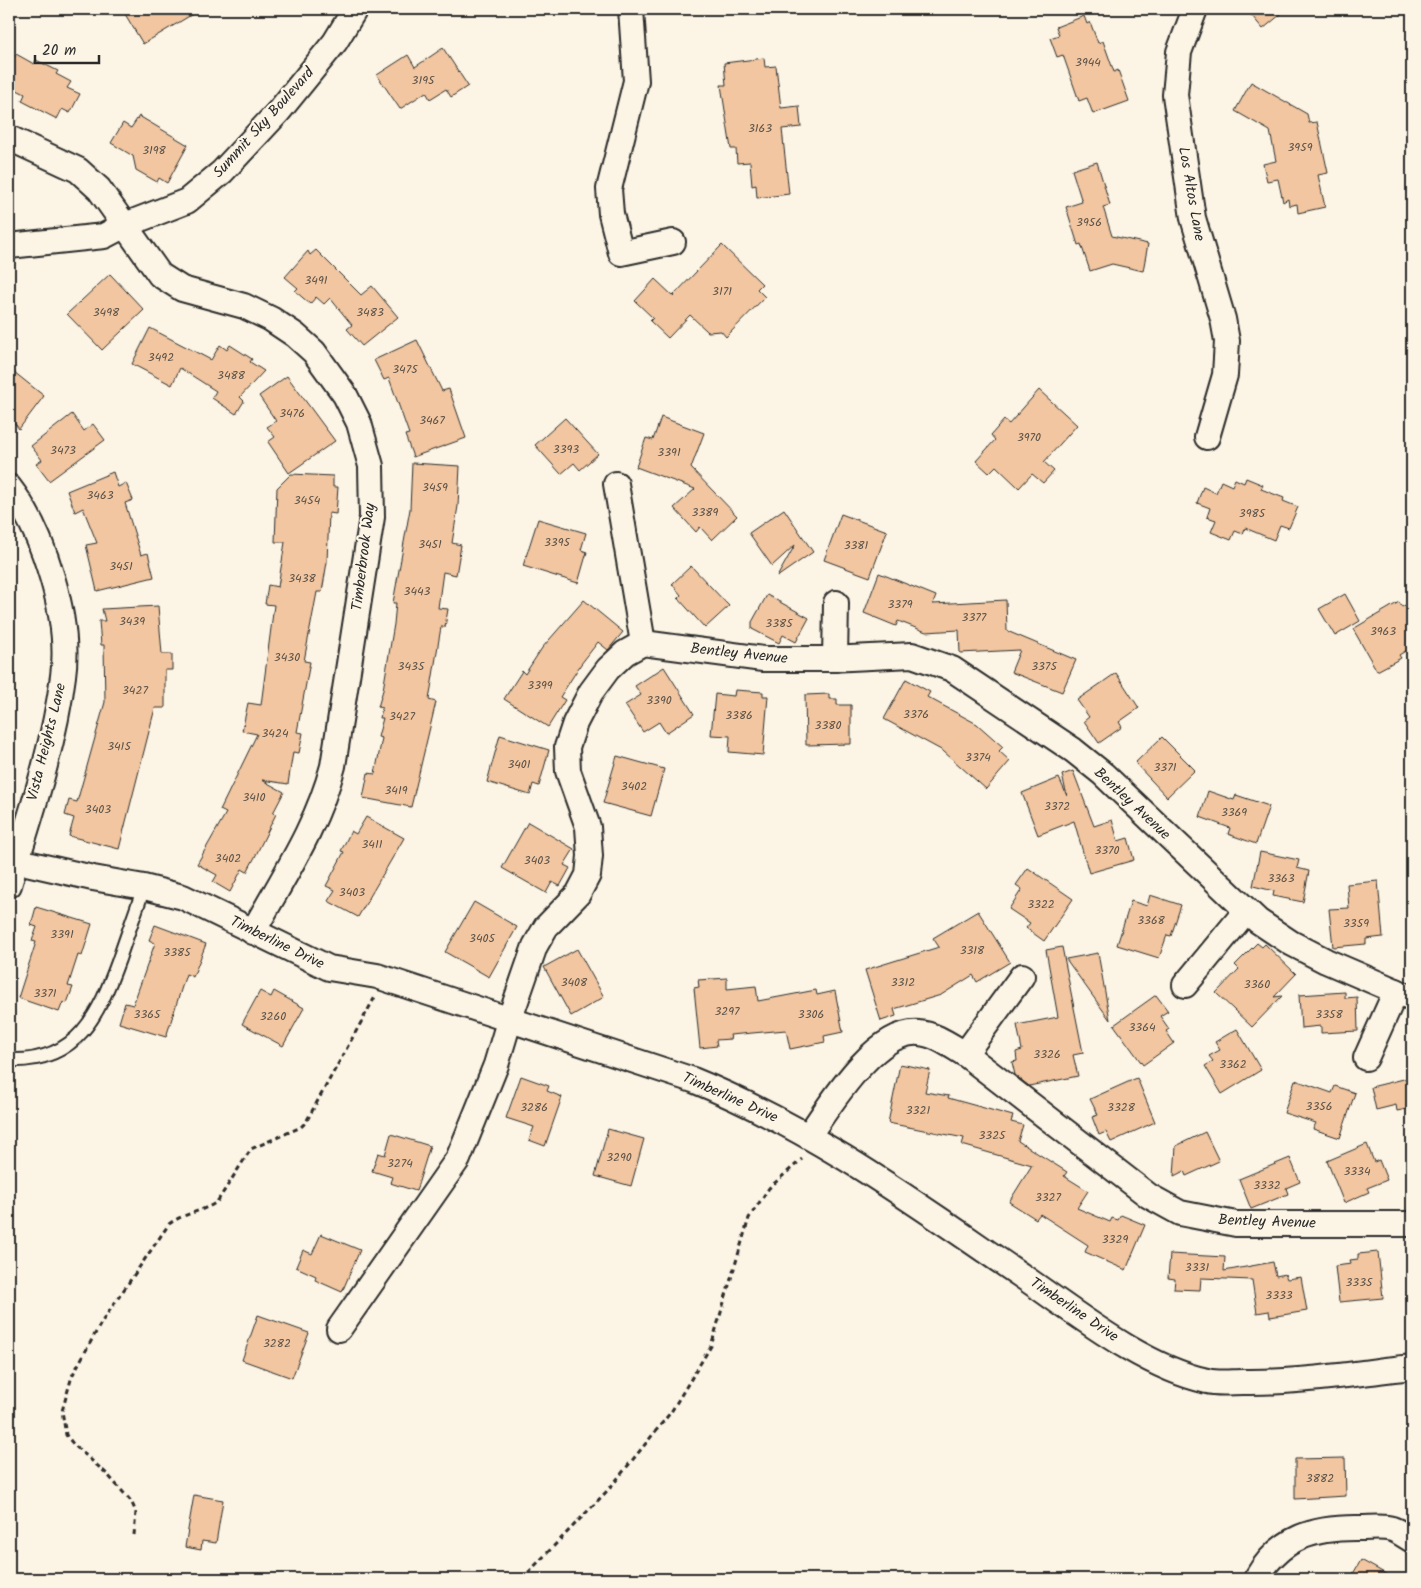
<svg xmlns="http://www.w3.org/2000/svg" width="1421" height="1588" font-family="Kalam,sans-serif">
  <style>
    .building { fill: #f1c6a0; stroke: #2b2b2b }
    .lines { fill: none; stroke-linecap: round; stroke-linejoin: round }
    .lane-casing { stroke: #2b2b2b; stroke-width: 16 }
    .street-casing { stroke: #2b2b2b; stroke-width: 28 }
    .path { stroke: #2b2b2b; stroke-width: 3; stroke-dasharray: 5 4; stroke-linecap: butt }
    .lane { stroke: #fcf5e5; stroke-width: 12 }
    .street { stroke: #fcf5e5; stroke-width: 24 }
    .labels { text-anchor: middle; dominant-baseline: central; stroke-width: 4.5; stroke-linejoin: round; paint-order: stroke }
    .number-label { font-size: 12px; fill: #5c5248 }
    .street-label { font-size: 15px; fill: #2b2b2b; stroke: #fcf5e5 }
  </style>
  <rect width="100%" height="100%" fill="#fcf5e5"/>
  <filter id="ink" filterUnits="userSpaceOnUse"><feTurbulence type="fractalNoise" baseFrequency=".02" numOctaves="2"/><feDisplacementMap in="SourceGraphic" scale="10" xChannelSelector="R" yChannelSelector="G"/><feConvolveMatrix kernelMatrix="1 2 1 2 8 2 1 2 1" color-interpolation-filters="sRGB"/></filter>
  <g filter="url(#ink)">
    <!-- building -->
    <g class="building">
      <polygon points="122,9 201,9 143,44"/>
      <polygon points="1246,9 1287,9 1263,29"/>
      <polygon points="1084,16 1087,24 1090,22 1098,43 1103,41 1114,72 1118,70 1129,101 1093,114 1087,98 1079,101 1063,55 1057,57 1050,38 1059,35 1056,27"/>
      <polygon points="443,48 468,86 451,97 446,89 430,99 426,92 400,109 377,75 408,55 415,67"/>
      <polygon points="16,54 34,64 36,60 58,71 56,74 71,82 67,88 80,94 70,113 62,109 57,119 22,101 25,94 9,86 9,68"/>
      <polygon points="764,58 765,67 776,66 781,108 799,106 801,127 782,129 789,194 757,198 756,185 752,186 750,162 737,163 736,149 731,149 721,85 726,85 724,63"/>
      <polygon points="1251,82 1307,114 1309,123 1317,122 1328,173 1318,175 1325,207 1298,213 1297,204 1289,206 1288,199 1283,202 1278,179 1267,181 1263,164 1276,161 1270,131 1235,111"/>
      <polygon points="139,116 188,145 167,183 159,178 157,182 136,170 133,156 111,143 123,123 131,128"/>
      <polygon points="1097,162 1110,205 1103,207 1112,236 1148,244 1143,271 1112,264 1090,271 1081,244 1078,245 1066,207 1082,202 1072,170"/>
      <polygon points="722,245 762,284 757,289 765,297 726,337 721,331 708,332 690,315 668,338 650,321 653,318 635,301 655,279 673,296"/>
      <polygon points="316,250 361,295 372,286 398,317 362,346 347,329 352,325 330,298 324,304 316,297 310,304 295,291 298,288 285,277 308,251 310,255"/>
      <polygon points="110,274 144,310 102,350 67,314"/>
      <polygon points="150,328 211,360 220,345 227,350 230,345 252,359 250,362 264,371 240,397 244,401 236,414 212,398 216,391 180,368 172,385 132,364"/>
      <polygon points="417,340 442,391 449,389 466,438 413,457 405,435 409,434 389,378 384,380 374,360"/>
      <polygon points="9,368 44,396 19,429 9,416"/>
      <polygon points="287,376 335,441 289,473 268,442 275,437 267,427 276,421 259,396"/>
      <polygon points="1039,390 1077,425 1044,462 1054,471 1043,483 1032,474 1019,488 996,466 989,473 976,461 995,440 991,435 1004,420 1009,424"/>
      <polygon points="72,414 84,431 93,424 105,440 49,481 36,464 42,460 31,446"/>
      <polygon points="661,417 704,433 691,468 737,516 712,540 700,527 696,532 674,508 695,489 636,467 646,438 653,440"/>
      <polygon points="565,418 598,454 580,470 574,463 561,474 535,445"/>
      <polygon points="412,463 460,466 458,506 452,543 461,545 456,575 443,572 438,608 448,609 445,627 441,627 429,700 436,702 411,807 363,798 368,773 375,774 382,738 378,737 383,718 380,718 382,708 378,707 383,690 394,624 396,603 393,603 410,509"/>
      <polygon points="113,472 118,487 126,483 133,500 125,503 141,555 148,553 154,577 97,591 86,545 97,543 83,508 75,512 67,491"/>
      <polygon points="291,474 333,476 333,487 338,487 336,514 329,513 327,562 322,592 317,592 304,661 310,662 297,732 303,733 299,753 293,752 288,784 262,780 284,792 273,813 276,814 255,857 247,872 242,869 230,892 213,882 217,875 197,864 226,813 220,810 257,734 242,731 248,703 261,705 274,605 265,604 268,585 278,587 285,542 275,542 277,488"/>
      <polygon points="1246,478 1263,485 1261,489 1284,498 1283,501 1298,507 1289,528 1280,525 1274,540 1245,528 1243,534 1235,531 1231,540 1211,532 1216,520 1207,517 1210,508 1197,503 1203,487 1216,493 1221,481 1232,486 1235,479 1244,483"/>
      <polygon points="784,509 813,552 777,577 795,545 772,566 749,533"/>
      <polygon points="841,514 887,531 870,577 824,560"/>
      <polygon points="538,519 586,533 581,550 587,552 578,583 523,566"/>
      <polygon points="691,566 729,606 705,628 678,598 681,595 672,584"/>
      <polygon points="879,573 936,596 933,604 1006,600 1007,631 1076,660 1062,692 1011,672 1020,650 960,653 959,630 926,632 898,621 896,626 864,613"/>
      <polygon points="1345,594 1360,621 1335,636 1319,609"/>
      <polygon points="767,595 809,618 796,642 783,635 779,643 752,629 752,622"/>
      <polygon points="584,600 623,632 608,650 598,642 581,664 560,697 565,700 548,727 504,699 522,671 525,674 542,648"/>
      <polygon points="1412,601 1412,647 1399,655 1401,658 1377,671 1353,629 1399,602 1402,607"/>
      <polygon points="158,606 162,654 172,654 172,670 165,670 165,708 155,708 119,849 69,836 74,818 65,815 69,800 77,802 105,702 104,645 101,645 99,621 105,621 102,609"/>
      <polygon points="664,667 694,714 666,733 659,722 643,732 625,705 641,695 635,686"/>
      <polygon points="1116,673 1139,708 1119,722 1122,727 1099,743 1084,721 1089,717 1077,700"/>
      <polygon points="906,679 930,692 927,697 977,724 1003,747 999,751 1010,761 986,789 943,751 884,719"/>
      <polygon points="735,690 763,692 763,696 768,696 763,755 729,752 730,736 711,735 715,694 734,696"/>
      <polygon points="829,694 829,699 837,699 837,705 851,705 851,744 806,745 805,695"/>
      <polygon points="500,735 549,750 539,786 533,784 530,795 487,782"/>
      <polygon points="1162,737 1195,770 1167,797 1135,763"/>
      <polygon points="617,756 664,769 651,816 603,803"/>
      <polygon points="1073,771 1094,826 1112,820 1118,841 1128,838 1134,860 1089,873 1074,821 1038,835 1022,793 1059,778 1067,796 1062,775"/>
      <polygon points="1208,791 1234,800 1236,795 1269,806 1256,844 1228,834 1230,828 1200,817"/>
      <polygon points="366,817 404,838 358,917 328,901 335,890 326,886 344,852 341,851 351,831 356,834"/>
      <polygon points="528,822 574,849 564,865 570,868 560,886 552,882 546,893 502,868"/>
      <polygon points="1260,852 1299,860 1297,868 1309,871 1303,902 1273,896 1274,891 1253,886"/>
      <polygon points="1028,868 1073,899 1044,941 1026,928 1030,923 1009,909 1022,889 1016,885"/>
      <polygon points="1378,881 1383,937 1366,939 1366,944 1333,947 1329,909 1349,908 1347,884"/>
      <polygon points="1150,895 1181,905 1171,936 1167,935 1159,958 1117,945 1131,901 1147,906"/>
      <polygon points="474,902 517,927 489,977 445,952"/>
      <polygon points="36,907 92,924 82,956 78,955 68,986 73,987 67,1003 63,1002 59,1012 18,998 36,942 32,941 37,927 31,925"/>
      <polygon points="978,911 1010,962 977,982 973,975 941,995 894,1009 896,1016 881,1021 865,970 939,947 933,938"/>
      <polygon points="155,925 206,944 193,977 186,974 166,1037 119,1023 125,1003 133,1005 155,943 149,940"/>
      <polygon points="1257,943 1262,947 1265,944 1296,974 1274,997 1282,996 1252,1027 1216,993 1239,969 1235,965"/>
      <polygon points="1062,947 1083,1053 1073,1055 1078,1076 1029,1086 1015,1075 1012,1062 1017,1061 1016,1052 1022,1050 1017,1025 1058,1017 1046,950"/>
      <polygon points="577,949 604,997 571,1016 544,967"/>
      <polygon points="1098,953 1110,1020 1066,959"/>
      <polygon points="727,978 727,989 756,986 758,1001 816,990 817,995 835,991 843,1032 824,1036 825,1042 790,1049 786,1030 730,1035 731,1039 716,1040 717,1046 700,1048 694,988 699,987 698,980"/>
      <polygon points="260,991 271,997 274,991 304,1008 283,1046 242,1024"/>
      <polygon points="1345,992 1345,998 1357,997 1358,1031 1321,1033 1321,1026 1301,1028 1299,995"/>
      <polygon points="1156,995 1168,1011 1160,1016 1169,1029 1166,1031 1174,1043 1143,1065 1114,1025"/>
      <polygon points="1237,1029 1261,1070 1222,1094 1205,1066 1213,1061 1209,1056 1220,1050 1215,1042"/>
      <polygon points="900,1064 930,1070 925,1092 949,1096 948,1098 1013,1116 1011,1122 1023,1125 1018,1141 1067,1172 1064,1176 1088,1191 1077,1208 1110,1222 1112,1218 1118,1220 1121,1215 1145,1225 1126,1270 1085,1252 1088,1245 1040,1214 1036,1219 1009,1202 1032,1165 962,1145 964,1138 888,1123"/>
      <polygon points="521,1076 549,1086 547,1091 562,1097 545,1146 529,1140 534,1127 506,1118"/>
      <polygon points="1412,1077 1412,1108 1397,1111 1396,1105 1376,1110 1371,1087"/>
      <polygon points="1137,1078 1155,1122 1111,1142 1106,1132 1099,1135 1092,1117 1098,1115 1090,1099"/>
      <polygon points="1295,1080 1332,1093 1335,1086 1355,1093 1340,1138 1313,1129 1316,1123 1284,1113"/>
      <polygon points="608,1129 644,1139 631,1186 595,1176"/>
      <polygon points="1205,1132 1219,1161 1186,1176 1184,1171 1174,1176 1176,1146"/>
      <polygon points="391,1134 430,1146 416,1191 390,1183 392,1177 372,1171 378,1153 385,1155"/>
      <polygon points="1367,1144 1374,1162 1379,1160 1387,1180 1367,1188 1369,1192 1344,1203 1327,1161"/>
      <polygon points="1290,1158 1300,1182 1286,1188 1288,1194 1251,1209 1239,1179"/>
      <polygon points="321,1234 360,1250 342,1292 315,1280 316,1276 296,1267 303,1250 312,1254"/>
      <polygon points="1378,1252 1383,1298 1339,1302 1335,1266 1351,1264 1350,1260 1358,1259 1358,1254"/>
      <polygon points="1170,1254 1225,1257 1224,1271 1273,1262 1276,1276 1285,1274 1287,1279 1301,1277 1307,1311 1270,1317 1269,1311 1257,1313 1252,1280 1201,1278 1200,1290 1174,1289 1175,1279 1168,1278"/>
      <polygon points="258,1315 309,1333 292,1378 242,1360"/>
      <polygon points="1345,1458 1346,1496 1295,1499 1295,1459"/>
      <polygon points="194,1495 223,1500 216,1543 202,1541 201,1550 185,1547"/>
      <polygon points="1361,1560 1395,1579 1350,1579"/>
    </g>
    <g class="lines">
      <defs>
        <path id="lane" d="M9,1060C78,1063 99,1014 119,959C127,935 136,911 144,887"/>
        <g id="street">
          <polyline points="631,9 636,81 609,189 611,214 621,253 673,242"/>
          <polyline points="1195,9 1179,52 1175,95 1193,218 1223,319 1227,341 1225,375 1207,437"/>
          <path d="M9,138L78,170L99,189L160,275L182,289L244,306L271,319L295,335L314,352L345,395L359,423L371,466L372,517L333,766C317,827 283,877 253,932"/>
          <polyline points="9,246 104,236 125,225 187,201 222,172 279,111 335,42 355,9"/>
          <polyline points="616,484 643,643"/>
          <path d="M9,487C44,532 71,620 63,676C54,747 30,817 9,885"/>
          <polyline points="835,659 836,603"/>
          <path d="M9,859L93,878L144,887L183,897L329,968L377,976L693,1080C814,1129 915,1203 1022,1276C1076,1313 1143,1367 1207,1381C1218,1384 1232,1382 1243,1382C1300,1383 1356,1373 1412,1367"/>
          <polyline points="1185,985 1246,911"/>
          <polyline points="965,1054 1022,976"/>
          <polyline points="1366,1058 1396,991"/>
          <path d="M809,1135C830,1105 876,1029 919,1033C935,1034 951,1046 965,1054L1149,1196L1180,1213L1236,1224H1412"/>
          <polyline points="339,1329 458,1159 496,1065 510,1018 535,946 546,927 578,894 588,875 590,856 588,827 568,771 567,747 575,723 591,692 608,669 625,653 643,643 763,659 830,659 912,655 952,669 1073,750 1103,774 1258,921 1291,943 1326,961 1412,998"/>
          <path d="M1256,1579C1280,1537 1314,1527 1361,1528C1370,1528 1383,1526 1392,1529C1399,1531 1406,1537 1412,1540"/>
        </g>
      </defs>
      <!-- lane casing -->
      <use href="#lane" class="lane-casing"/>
      <!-- street casing -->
      <use href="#street" class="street-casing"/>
      <!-- path -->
      <g class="path">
        <path d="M134,1535L136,1512L131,1501L107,1474L74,1445L66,1435L62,1411L72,1376L101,1323L169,1224C184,1213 202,1212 217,1202L251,1149L301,1127L306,1122L375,997"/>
        <polyline points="522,1579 610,1488 671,1412 711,1346 749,1218 769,1188 802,1159"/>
      </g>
      <!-- lane -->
      <use href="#lane" class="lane"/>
      <!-- street -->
      <use href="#street" class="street"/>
    </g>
  </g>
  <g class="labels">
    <!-- number labels -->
    <g class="number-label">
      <text x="1088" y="62">3944</text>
      <text x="423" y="80">3195</text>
      <text x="760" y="128">3163</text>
      <text x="1300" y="147">3959</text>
      <text x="154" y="150">3198</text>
      <text x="1089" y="222">3956</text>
      <text x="316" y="280">3491</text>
      <text x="722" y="291">3171</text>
      <text x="106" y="312">3498</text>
      <text x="370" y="312">3483</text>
      <text x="161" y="357">3492</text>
      <text x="405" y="369">3475</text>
      <text x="231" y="375">3488</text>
      <text x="292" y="413">3476</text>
      <text x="432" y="420">3467</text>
      <text x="1029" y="437">3970</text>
      <text x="566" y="449">3393</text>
      <text x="63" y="450">3473</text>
      <text x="669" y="452">3391</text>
      <text x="435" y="487">3459</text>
      <text x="100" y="495">3463</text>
      <text x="307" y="500">3454</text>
      <text x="705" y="512">3389</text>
      <text x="1252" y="513">3985</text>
      <text x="557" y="542">3395</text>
      <text x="430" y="544">3451</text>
      <text x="856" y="545">3381</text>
      <text x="121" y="566">3451</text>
      <text x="302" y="578">3438</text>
      <text x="417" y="591">3443</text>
      <text x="900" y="604">3379</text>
      <text x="974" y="617">3377</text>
      <text x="132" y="621">3439</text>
      <text x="779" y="623">3385</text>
      <text x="1383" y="631">3963</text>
      <text x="287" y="657">3430</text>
      <text x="411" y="666">3435</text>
      <text x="1044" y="666">3375</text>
      <text x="540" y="685">3399</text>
      <text x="135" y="690">3427</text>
      <text x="659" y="700">3390</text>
      <text x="916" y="714">3376</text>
      <text x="739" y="715">3386</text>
      <text x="402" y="716">3427</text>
      <text x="828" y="725">3380</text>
      <text x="275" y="733">3424</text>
      <text x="119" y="746">3415</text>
      <text x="978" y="757">3374</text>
      <text x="519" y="764">3401</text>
      <text x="1165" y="767">3371</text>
      <text x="634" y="786">3402</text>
      <text x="396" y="790">3419</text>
      <text x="254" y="797">3410</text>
      <text x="1057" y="806">3372</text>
      <text x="98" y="809">3403</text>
      <text x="1234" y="812">3369</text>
      <text x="372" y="844">3411</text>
      <text x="1107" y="850">3370</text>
      <text x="228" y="858">3402</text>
      <text x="537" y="860">3403</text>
      <text x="1281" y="878">3363</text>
      <text x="352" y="892">3403</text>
      <text x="1041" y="904">3322</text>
      <text x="1151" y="920">3368</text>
      <text x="1356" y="923">3359</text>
      <text x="62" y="934">3391</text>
      <text x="482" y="938">3405</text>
      <text x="972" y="950">3318</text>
      <text x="177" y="952">3385</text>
      <text x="574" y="982">3408</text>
      <text x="903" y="982">3312</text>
      <text x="1257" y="984">3360</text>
      <text x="45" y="993">3371</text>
      <text x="727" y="1011">3297</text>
      <text x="147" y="1014">3365</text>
      <text x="811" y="1014">3306</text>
      <text x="1329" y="1014">3358</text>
      <text x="273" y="1016">3260</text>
      <text x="1142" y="1027">3364</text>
      <text x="1047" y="1054">3326</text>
      <text x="1233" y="1064">3362</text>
      <text x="1319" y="1106">3356</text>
      <text x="534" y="1107">3286</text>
      <text x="1121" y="1107">3328</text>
      <text x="918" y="1110">3321</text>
      <text x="992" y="1135">3325</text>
      <text x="619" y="1157">3290</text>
      <text x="400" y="1163">3274</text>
      <text x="1357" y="1171">3334</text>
      <text x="1267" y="1185">3332</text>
      <text x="1048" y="1197">3327</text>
      <text x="1115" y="1239">3329</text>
      <text x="1197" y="1267">3331</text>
      <text x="1359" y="1282">3335</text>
      <text x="1279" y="1295">3333</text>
      <text x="277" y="1343">3282</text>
      <text x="1320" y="1478">3882</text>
    </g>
    <!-- street labels -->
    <g class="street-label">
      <text transform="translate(264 123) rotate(-48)">Summit Sky Boulevard</text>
      <text transform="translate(1191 194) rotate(80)">Los Altos Lane</text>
      <text transform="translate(364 557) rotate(-83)">Timberbrook Way</text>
      <text transform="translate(739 654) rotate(6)">Bentley Avenue</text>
      <text transform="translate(47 742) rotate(-76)">Vista Heights Lane</text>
      <text transform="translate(1132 804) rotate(43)">Bentley Avenue</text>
      <text transform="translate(277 943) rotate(26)">Timberline Drive</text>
      <text transform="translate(730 1098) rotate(24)">Timberline Drive</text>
      <text transform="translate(1267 1222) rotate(2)">Bentley Avenue</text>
      <text transform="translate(1074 1310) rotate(34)">Timberline Drive</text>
    </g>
  </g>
  <!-- margin -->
  <rect width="1421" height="1588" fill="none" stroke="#fcf5e5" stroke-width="30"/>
  <rect x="15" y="15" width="1391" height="1558" fill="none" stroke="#2b2b2b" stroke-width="2" filter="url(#ink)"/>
  <!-- scale -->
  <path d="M35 55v8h64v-8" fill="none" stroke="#2b2b2b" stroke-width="2.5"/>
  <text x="42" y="55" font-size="15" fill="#2b2b2b" stroke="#fcf5e5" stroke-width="4" paint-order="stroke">20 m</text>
</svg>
